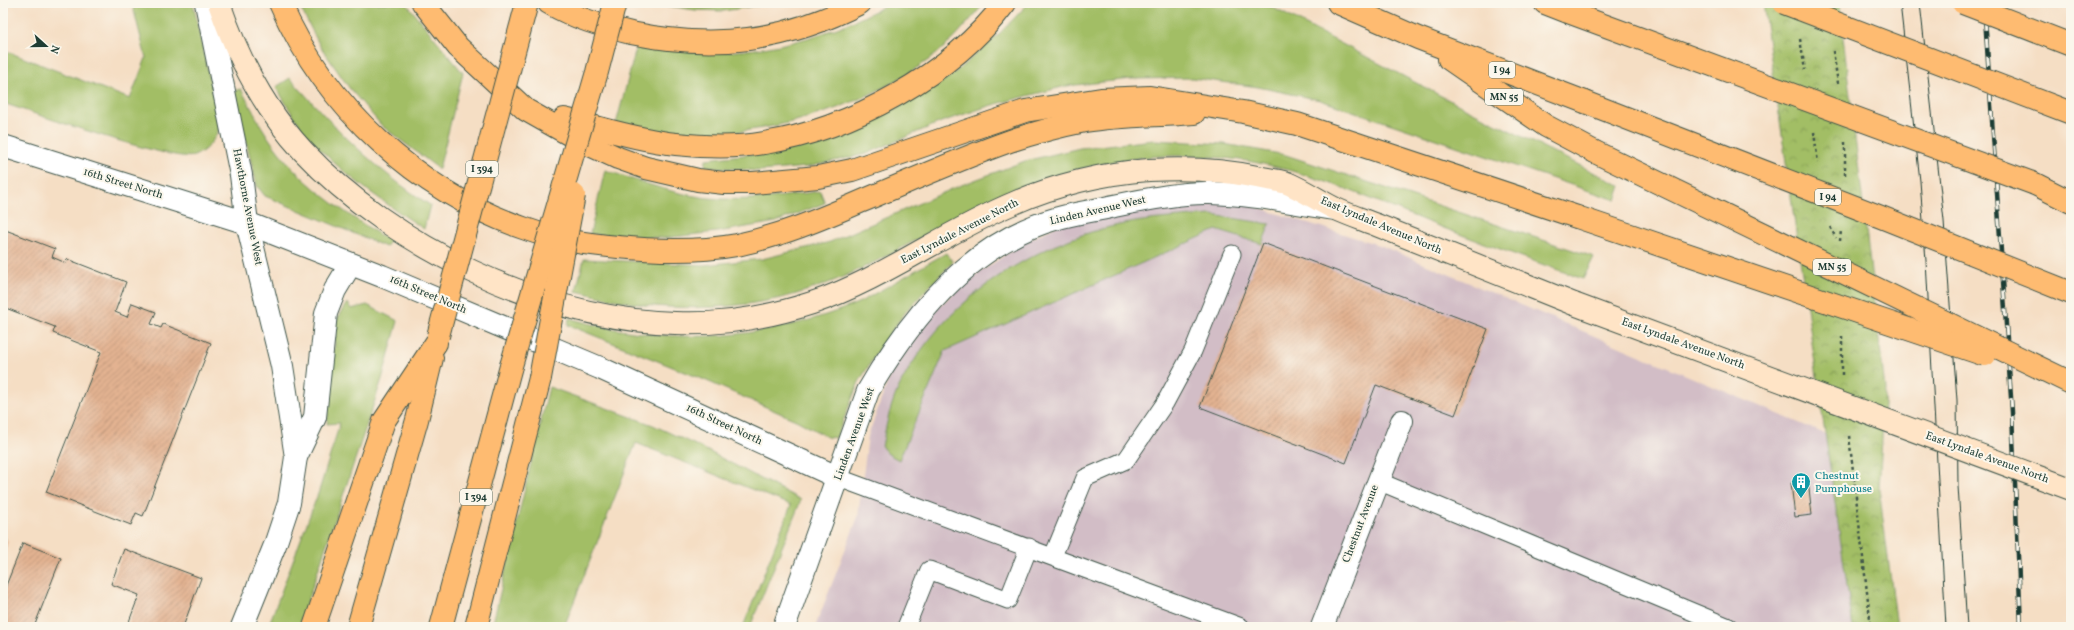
<svg xmlns="http://www.w3.org/2000/svg" width="2074" height="630" font-family="Vollkorn,serif">
  <style>
    .industrial { fill: #d2bdc6 }
    .grass { fill: #a2be65; stroke: #607e4c }
    .park { fill: url(#park-crowns); stroke: #607e4c }
    .building { fill: url(#building-hatch) }
    .lines { fill: none; stroke-linecap: round; stroke-linejoin: round }
    .service-casing { stroke: #3f554a; stroke-width: 19 }
    .minor-casing { stroke: #3f554a; stroke-width: 24 }
    .tertiary-casing { stroke: #3f554a; stroke-width: 24 }
    .secondary-casing { stroke: #3f554a; stroke-width: 24 }
    .motorway-casing { stroke: #3f554a; stroke-width: 24 }
    .path { stroke: #3f554a; stroke-width: 2.5; stroke-dasharray: 3 3; stroke-linecap: butt }
    .service { stroke: #fff; stroke-width: 17 }
    .minor { stroke: #fff; stroke-width: 22 }
    .tertiary { stroke: #fff; stroke-width: 22 }
    .secondary { stroke: #ffe4c6; stroke-width: 22 }
    .motorway { stroke: #febb71; stroke-width: 22 }
    .tram { stroke: #1f3d34; stroke-width: 1 }
    .rail-casing { stroke: #1f3d34; stroke-width: 4.5 }
    .rail { stroke: #fbf7ec; stroke-width: 3; stroke-dasharray: 9; stroke-linecap: butt }
    .secondary-bridge-casing { stroke: #3f554a; stroke-width: 24; stroke-linecap: butt }
    .motorway-bridge-casing { stroke: #3f554a; stroke-width: 24; stroke-linecap: butt }
    .secondary-bridge { stroke: #ffe4c6; stroke-width: 22 }
    .motorway-bridge { stroke: #febb71; stroke-width: 22 }
    .labels { text-anchor: middle; dominant-baseline: central; stroke-width: 4; stroke-linejoin: round; paint-order: stroke }
    .shield { fill: #fbf7ec; stroke: #61756b; stroke-width: 1 }
    .shield-label { font-size: 10px; font-weight: bold; fill: #1f3d34 }
    .street-label { font-size: 11px; fill: #1f3d34; stroke: #fbf7ec }
    .culture-label { font-size: 11px; fill: #0d838f; stroke: #fbf7ec; text-anchor: start }
  </style>
  <defs>
    <pattern id="park-crowns" width="20" height="18" patternUnits="userSpaceOnUse"><rect width="20" height="18" fill="#a2be65"/><path d="M2 6a3 3 0 1 1 6 0M12 15a3 3 0 1 1 6 0" fill="none" stroke="#839c54"/></pattern>
    <pattern id="building-hatch" width="6" height="6" patternUnits="userSpaceOnUse"><rect width="6" height="6" fill="#e3b291"/><path d="M-1 1l2-2M0 6l6-6M5 7l2-2" fill="none" stroke="#b79277"/></pattern>
  </defs>
  <rect width="100%" height="100%" fill="#fbf7ec"/>
  <filter id="ink" filterUnits="userSpaceOnUse"><feTurbulence type="fractalNoise" baseFrequency=".025" numOctaves="2"/><feDisplacementMap in="SourceGraphic" scale="8" xChannelSelector="R" yChannelSelector="G"/><feConvolveMatrix kernelMatrix="1 2 1 2 8 2 1 2 1" color-interpolation-filters="sRGB"/></filter>
  <filter id="wash" filterUnits="userSpaceOnUse"><feTurbulence type="fractalNoise" baseFrequency=".012" numOctaves="4" result="noise"/><feDisplacementMap in="SourceGraphic" scale="16" xChannelSelector="R" yChannelSelector="G"/><feGaussianBlur stdDeviation="0.9" result="paint"/><feColorMatrix in="noise" values="0 0 0 0 0 0 0 0 0 0 0 0 0 0 0 0 0 1.4 0 .05"/><feComposite in="paint" operator="in"/></filter>
  <g filter="url(#wash)">
    <rect width="100%" height="100%" fill="#f5dec4"/>
    <!-- industrial -->
    <polygon class="industrial" points="1228,198 1382,246 1825,434 1853,627 815,627 858,517 868,436 892,370 939,306 979,273 1023,243 1083,213"/>
    <!-- grass -->
    <g class="grass">
      <path d="M132,3H193L220,127C215,139 207,151 194,156C176,163 30,112 3,103V50L130,99L146,58Z"/>
      <polygon points="298,3 406,3 463,73 439,169 382,126 350,89 320,46"/>
      <polygon points="647,3 776,3 723,11 695,10"/>
      <path d="M890,3H985C968,22 948,47 927,61C854,112 765,137 676,134C657,134 636,127 616,124L637,45C725,63 812,47 890,3Z"/>
      <polygon points="1029,3 1264,3 1445,98 1621,186 1616,200 1320,100 1258,87 1192,78 1132,79 1066,86 992,105 941,122 866,154 807,167 759,171 705,166 706,159 781,151 867,121 910,102 952,75 997,36"/>
      <path d="M290,78C332,125 376,171 430,205L424,229C381,200 334,170 302,128C292,115 284,100 276,87Z"/>
      <path d="M241,89C250,105 258,122 268,137C298,183 345,213 390,241L386,247L265,196L257,186L235,96L236,90Z"/>
      <path d="M1154,140L1224,144L1286,155L1594,257L1583,279C1531,260 1479,242 1428,222C1373,200 1316,174 1258,163C1227,157 1194,155 1162,156C1107,159 1053,174 1003,195C928,228 862,279 781,298C737,308 688,310 644,305C621,302 598,296 576,291L584,259L704,265L762,259L830,242L959,186L1025,161L1080,148Z"/>
      <path d="M605,170C642,182 680,197 720,199C753,201 787,196 820,191L825,203L776,222L717,232L664,238L590,234Z"/>
      <path d="M1212,215L1270,224L1262,244L1216,230L945,351L899,460L888,454L882,447C886,425 891,401 902,381C942,306 1018,253 1098,230C1133,220 1176,217 1212,215Z"/>
      <path d="M946,253L953,262L907,310L880,347L859,382L836,438L827,437L798,421L700,378L568,325L569,318C664,346 761,342 853,305C864,301 873,294 883,289C904,277 925,265 946,253Z"/>
      <polygon points="348,303 351,309 367,305 398,321 382,379 299,627 268,627 319,491 340,423 327,424 337,319"/>
      <polygon points="549,387 653,425 704,449 801,500 750,627 743,627 791,505 636,443 564,627 492,627"/>
    </g>
    <!-- park -->
    <polygon class="park" points="1763,3 1839,3 1885,389 1879,488 1897,627 1853,627"/>
    <g id="blocks">
      <!-- building -->
      <g class="building">
        <polygon points="3,229 55,249 52,257 66,263 67,259 126,282 115,312 127,317 132,303 156,312 151,324 161,328 163,324 211,343 143,516 136,513 131,525 46,492 101,352 53,333 55,327 3,307"/>
        <polygon points="1263,243 1488,329 1455,415 1376,385 1346,463 1200,407"/>
        <polygon points="1808,480 1812,515 1795,517 1791,483"/>
        <polygon points="3,539 8,541 3,555"/>
        <polygon points="23,543 61,558 34,627 3,627 3,593"/>
        <polygon points="124,549 201,578 183,627 127,627 139,595 111,584"/>
      </g>
    </g>
  </g>
  <g filter="url(#ink)">
    <use href="#blocks" fill-opacity="0" stroke="#3f554a" stroke-width="1"/>
    <g class="lines">
      <defs>
        <g id="service">
          <polyline points="839,478 1241,627"/>
          <polyline points="1378,481 1729,627"/>
          <polyline points="1053,556 1085,478 1126,460 1165,403 1193,351 1232,254"/>
          <polyline points="906,627 929,570 1008,600 1029,547"/>
        </g>
        <g id="minor">
          <polyline points="247,223 282,366 296,457"/>
          <polyline points="242,627 275,545 289,503 296,457 315,417 326,313 335,290 350,265"/>
          <polyline points="1322,627 1402,421"/>
        </g>
        <g id="tertiary">
          <polyline points="206,3 241,175 247,223"/>
          <polyline points="3,146 247,223 382,276 600,368 839,478"/>
          <path d="M784,627L868,391C910,318 971,243 1055,219C1074,213 1094,211 1114,206C1142,200 1182,192 1210,193C1252,194 1294,203 1335,209"/>
        </g>
        <path id="secondary" d="M219,3C237,56 265,110 303,151C393,247 542,319 675,323C720,325 769,317 812,303C884,279 944,232 1014,203C1055,185 1104,173 1149,170C1186,168 1221,169 1257,177C1267,179 1278,180 1287,183C1304,190 1319,201 1336,209C1349,215 1364,220 1379,226C1444,252 1509,278 1574,304"/>
        <g id="motorway">
          <path d="M280,3C326,108 418,192 526,229C556,240 587,244 618,247C657,251 698,252 737,245C780,236 821,219 860,202C910,181 959,159 1010,141C1034,133 1060,126 1085,121C1121,115 1159,116 1194,113"/>
          <polyline points="423,3 458,47 526,110 579,140 618,158 646,168 698,180 724,183 753,183 818,177 852,170 1025,111 1101,99 1150,97 1243,112 1297,124 1577,217"/>
          <path d="M549,3C574,18 602,26 631,33C713,50 785,42 860,3"/>
          <polyline points="1338,3 1418,38 1585,102"/>
          <polyline points="1545,3 1568,12"/>
          <polyline points="1449,59 1546,126 1593,151"/>
          <path d="M564,119C602,128 638,140 676,144C705,147 736,148 764,143C850,130 952,74 1005,3"/>
          <polyline points="2035,184 2071,202"/>
          <polyline points="314,627 384,421 436,343"/>
          <polyline points="358,627 417,420 432,358"/>
          <polyline points="441,627 511,366"/>
          <polyline points="476,627 540,378"/>
        </g>
      </defs>
      <!-- service casing -->
      <use href="#service" class="service-casing"/>
      <!-- minor casing -->
      <use href="#minor" class="minor-casing"/>
      <!-- tertiary casing -->
      <use href="#tertiary" class="tertiary-casing"/>
      <!-- secondary casing -->
      <use href="#secondary" class="secondary-casing"/>
      <!-- motorway casing -->
      <use href="#motorway" class="motorway-casing"/>
      <!-- path -->
      <g class="path">
        <polyline points="1800,39 1805,70"/>
        <polyline points="1833,51 1838,83"/>
        <polyline points="1814,132 1818,163"/>
        <polyline points="1845,142 1845,175"/>
        <polyline points="1830,227 1836,238"/>
        <polyline points="1840,241 1841,230"/>
        <polyline points="1842,336 1842,375"/>
        <polyline points="1849,436 1871,627"/>
      </g>
      <!-- service -->
      <use href="#service" class="service"/>
      <!-- minor -->
      <use href="#minor" class="minor"/>
      <!-- tertiary -->
      <use href="#tertiary" class="tertiary"/>
      <!-- secondary -->
      <use href="#secondary" class="secondary"/>
      <!-- motorway -->
      <use href="#motorway" class="motorway"/>
      <!-- tram -->
      <g class="tram">
        <polyline points="1900,3 1920,181 1926,261 1946,627"/>
        <polyline points="1920,3 1944,221 1957,400 1958,486 1967,627"/>
      </g>
      <defs>
        <polyline id="rail" points="1984,3 2012,412 2021,627"/>
      </defs>
      <!-- rail casing -->
      <use href="#rail" class="rail-casing"/>
      <!-- rail -->
      <use href="#rail" class="rail"/>
      <defs>
        <polyline id="secondary-bridge" points="1574,304 2071,489"/>
        <g id="motorway-bridge">
          <polyline points="1784,3 2071,113"/>
          <polyline points="1963,3 2071,45"/>
          <polyline points="1568,12 2035,184"/>
          <polyline points="1585,102 1881,217 2071,293"/>
          <polyline points="1593,151 2071,383"/>
          <polyline points="1577,217 1985,355"/>
          <polyline points="438,336 527,3"/>
          <polyline points="511,366 597,72 615,3"/>
          <polyline points="540,378 574,195"/>
        </g>
      </defs>
      <!-- secondary-bridge casing -->
      <use href="#secondary-bridge" class="secondary-bridge-casing"/>
      <!-- motorway-bridge casing -->
      <use href="#motorway-bridge" class="motorway-bridge-casing"/>
      <!-- secondary-bridge -->
      <use href="#secondary-bridge" class="secondary-bridge"/>
      <!-- motorway-bridge -->
      <use href="#motorway-bridge" class="motorway-bridge"/>
    </g>
  </g>
  <!-- icons -->
  <defs>
    <symbol id="building-pin" viewBox="-11 -11 22 30"><path d="M0 17L-7.5 6A9.5 9.5 0 1 1 7.5 6Z" fill="#0f9aa8" stroke="#fbf7ec"/><path d="M-4-6H4V6H1V3H-1V6H-4ZM-2.5-4.3h1.7v1.8h-1.7ZM.8-4.3h1.7v1.8H.8ZM-2.5-1h1.7V.8h-1.7ZM.8-1h1.7V.8H.8Z" fill="#fff"/></symbol>
  </defs>
  <g fill-rule="evenodd">
    <use href="#building-pin" x="1790" y="471" width="22" height="30"/>
  </g>
  <g class="labels">
    <!-- shield labels -->
    <g class="shield">
      <rect x="1489" y="62" width="26" height="16" rx="3"/>
      <rect x="1485" y="89" width="38" height="16" rx="3"/>
      <rect x="466" y="161" width="32" height="16" rx="3"/>
      <rect x="1815" y="189" width="26" height="16" rx="3"/>
      <rect x="1813" y="259" width="38" height="16" rx="3"/>
      <rect x="460" y="489" width="32" height="16" rx="3"/>
    </g>
    <g class="shield-label">
      <text x="1502" y="70">I 94</text>
      <text x="1504" y="97">MN 55</text>
      <text x="482" y="169">I 394</text>
      <text x="1828" y="197">I 94</text>
      <text x="1832" y="267">MN 55</text>
      <text x="476" y="497">I 394</text>
    </g>
    <!-- street labels -->
    <g class="street-label">
      <text transform="translate(123 184) rotate(17)">16th Street North</text>
      <text transform="translate(247 207) rotate(79)">Hawthorne Avenue West</text>
      <text transform="translate(1098 211) rotate(-13)">Linden Avenue West</text>
      <text transform="translate(1381 226) rotate(23)">East Lyndale Avenue North</text>
      <text transform="translate(960 232) rotate(-27)">East Lyndale Avenue North</text>
      <text transform="translate(428 295) rotate(23)">16th Street North</text>
      <text transform="translate(1683 344) rotate(20)">East Lyndale Avenue North</text>
      <text transform="translate(724 425) rotate(25)">16th Street North</text>
      <text transform="translate(855 434) rotate(-70)">Linden Avenue West</text>
      <text transform="translate(1987 458) rotate(20)">East Lyndale Avenue North</text>
      <text transform="translate(1361 524) rotate(-69)">Chestnut Avenue</text>
    </g>
    <!-- culture labels -->
    <g class="culture-label">
      <text x="1815" y="476">Chestnut<tspan x="1815" dy="13">Pumphouse</tspan></text>
    </g>
  </g>
  <!-- margin -->
  <rect width="2074" height="630" fill="none" stroke="#fbf7ec" stroke-width="16"/>
  <!-- north arrow -->
  <g transform="translate(46 46) rotate(111)" stroke="#fbf7ec" stroke-width="3" paint-order="stroke">
  <path d="M0-3L7 15L0 10L-7 15Z" fill="#1f3d34"/>
  <text y="-6" font-size="11" font-weight="bold" text-anchor="middle" fill="#1f3d34">N</text>
  </g>
</svg>
